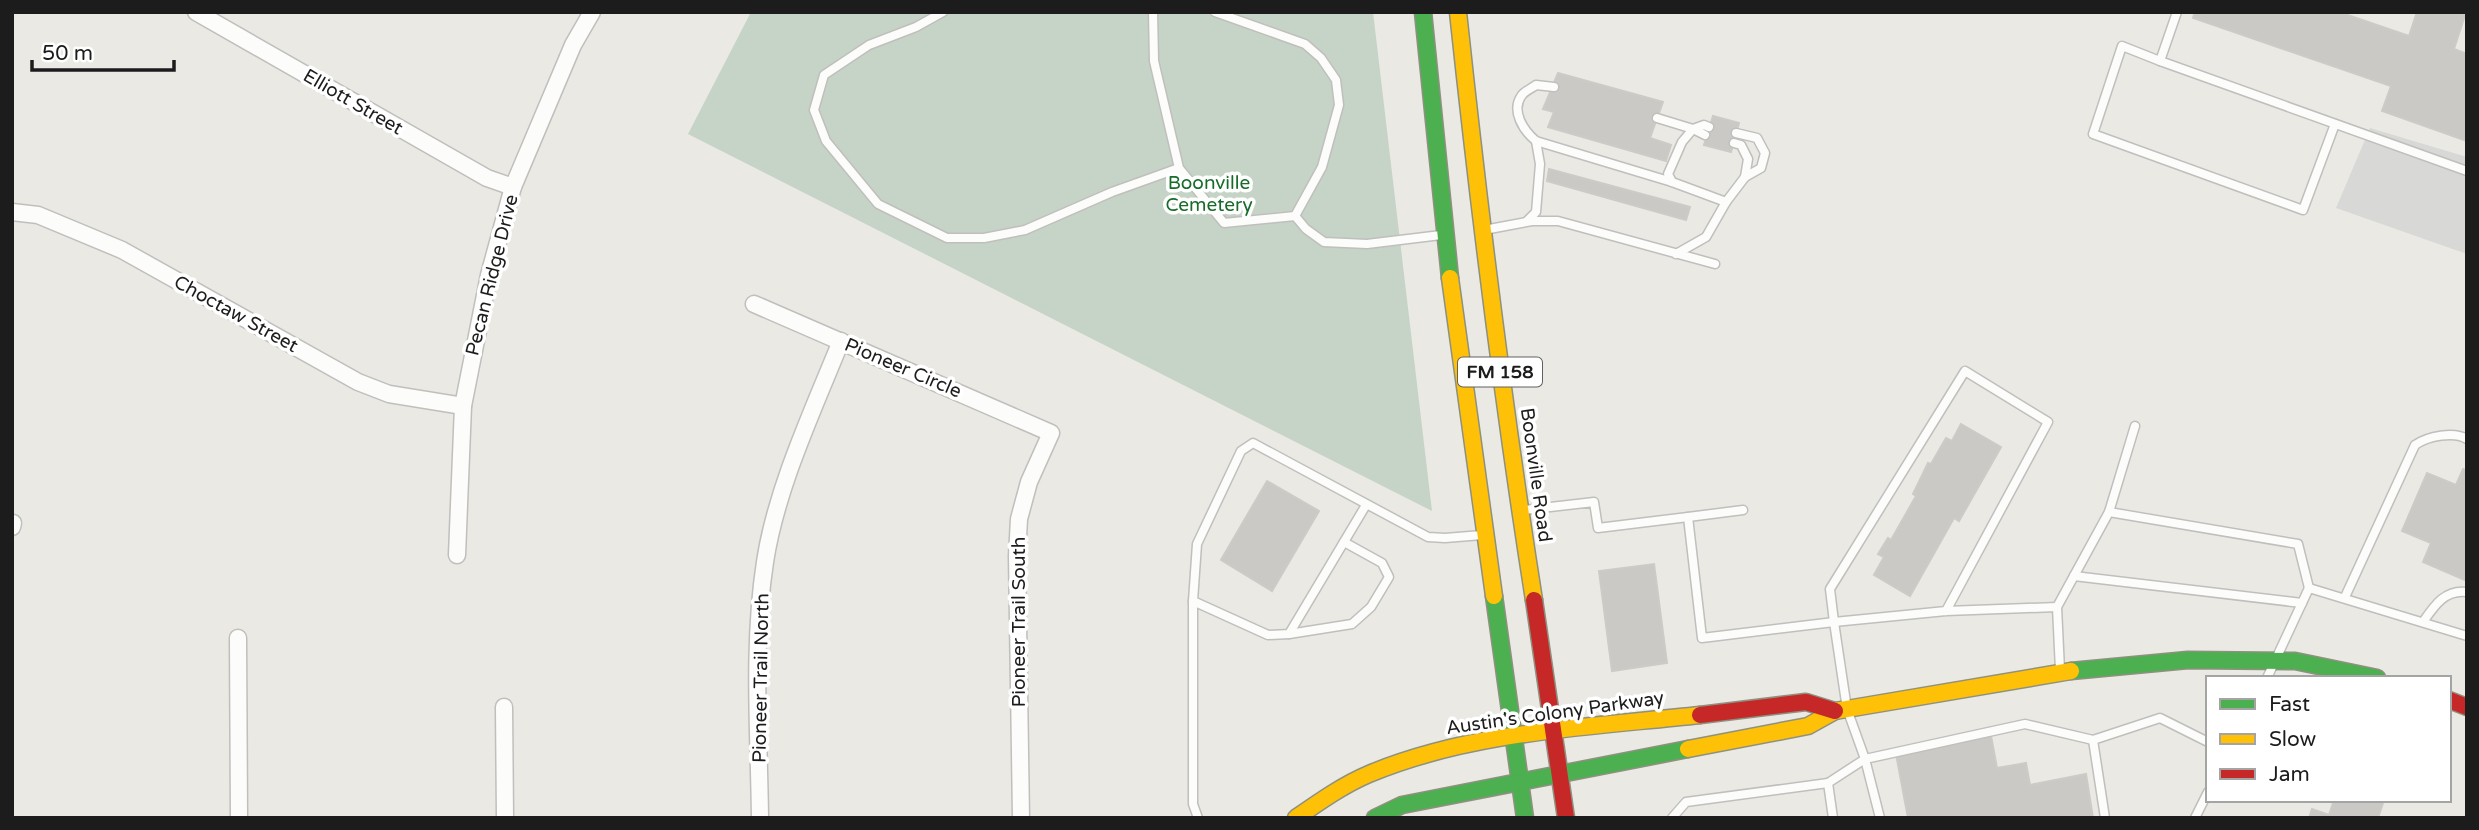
<svg xmlns="http://www.w3.org/2000/svg" width="2479" height="830" font-family="'Varela Round',sans-serif">
  <style>
    .religious { fill: #d8d8d6 }
    .cemetery { fill: #c5d4c6 }
    .building { fill: #cbc9c6; stroke: #cdcbc6; stroke-width: 2 }
    .lines { fill: none; stroke-linecap: round; stroke-linejoin: round }
    .lane-casing { stroke: #c0bfbd; stroke-width: 11 }
    .street-casing { stroke: #c0bfbd; stroke-width: 19 }
    .fast-casing { stroke: #8e917f; stroke-width: 19 }
    .slow-casing { stroke: #8e917f; stroke-width: 19 }
    .jam-casing { stroke: #8e917f; stroke-width: 19 }
    .lane { stroke: #fcfcfb; stroke-width: 8 }
    .street { stroke: #fcfcfb; stroke-width: 16 }
    .fast { stroke: #4caf50; stroke-width: 16 }
    .slow { stroke: #ffc107; stroke-width: 16 }
    .jam { stroke: #c62828; stroke-width: 16 }
    .labels { text-anchor: middle; dominant-baseline: central; stroke-width: 7; stroke-linejoin: round; paint-order: stroke }
    .shield { fill: #fff; stroke: #606060; stroke-width: 2 }
    .shield-label { font-size: 18px; font-weight: bold; fill: #1c1c1c }
    .street-label { font-size: 19px; fill: #1c1c1c; stroke: #fff }
    .park-label { font-size: 19px; fill: #176c29; stroke: #fff }
  </style>
  <rect width="100%" height="100%" fill="#eae9e4"/>
  <!-- religious -->
  <polygon class="religious" points="2370,128 2467,157 2467,254 2336,208"/>
  <!-- cemetery -->
  <polygon class="cemetery" points="751,12 1373,12 1432,511 688,134"/>
  <!-- building -->
  <g class="building">
    <polygon points="2195,12 2339,12 2409,36 2417,12 2466,12 2454,49 2467,54 2467,141 2382,111 2391,86 2193,18"/>
    <polygon points="1558,73 1663,102 1650,138 1671,145 1666,161 1548,127 1554,112 1543,109"/>
    <polygon points="1713,116 1739,123 1731,152 1704,145"/>
    <polygon points="1549,169 1690,207 1686,220 1547,181"/>
    <polygon points="1961,424 2001,447 1959,521 1954,518 1910,596 1874,575 1884,557 1878,554 1888,538 1891,540 1916,496 1913,494 1928,463 1931,464 1946,438 1952,441"/>
    <polygon points="2463,469 2467,471 2467,581 2423,562 2431,543 2402,531 2427,473 2456,485"/>
    <polygon points="1267,481 1319,511 1272,591 1221,560"/>
    <polygon points="1654,564 1667,663 1612,671 1599,571"/>
    <polygon points="1991,736 1997,768 2026,763 2030,785 2086,774 2093,818 1908,818 1896,754"/>
    <polygon points="2334,800 2384,800 2378,818 2309,818 2312,809 2329,815"/>
  </g>
  <g class="lines">
    <defs>
      <g id="lane">
        <polyline points="943,12 916,27 869,45 824,75 814,110 826,141 878,204 947,238 984,238 1025,230 1112,192 1179,168"/>
        <polyline points="1153,12 1154,61 1179,168 1224,223 1295,216"/>
        <polyline points="1215,12 1305,44 1321,58 1336,80 1339,105 1322,167 1295,216"/>
        <polyline points="2177,12 2160,61 2467,171"/>
        <polyline points="2160,61 2122,46 2093,134 2303,210 2335,124"/>
        <path d="M1554,87L1536,85C1532,88 1525,91 1522,95C1510,111 1524,131 1536,141L1672,182L1726,202"/>
        <polyline points="1657,118 1693,129 1704,125 1709,127"/>
        <polyline points="1736,133 1757,138 1765,153 1761,168 1745,177"/>
        <polyline points="1672,182 1668,174 1682,142 1693,129 1705,135"/>
        <polyline points="1295,216 1306,229 1324,242 1367,244 1441,235"/>
        <polyline points="1527,221 1536,212 1540,164 1536,141"/>
        <polyline points="1484,230 1532,221 1558,221 1715,264"/>
        <polyline points="1676,254 1706,237 1726,202 1745,177 1748,159 1741,145 1734,143"/>
        <polyline points="1524,510 1594,502 1598,528 1688,517 1702,638 1834,622 1847,709 1865,759 1880,818"/>
        <polyline points="2109,512 2135,426"/>
        <polyline points="1688,517 1743,510"/>
        <polyline points="2074,576 2302,603"/>
        <path d="M2345,597L2415,445C2428,436 2454,431 2467,439"/>
        <polyline points="1193,601 1268,635 1289,634 1366,505"/>
        <polyline points="1946,611 2048,422 1965,371 1830,589 1834,622 1946,611 2057,607"/>
        <path d="M2423,622C2434,606 2445,589 2467,592"/>
        <polyline points="1289,634 1352,624 1371,607 1389,577 1382,563 1344,542"/>
        <polyline points="2060,670 2057,607 2109,512 2298,544 2309,588"/>
        <polyline points="2267,678 2309,588 2467,636"/>
        <polyline points="2093,740 2105,818"/>
        <polyline points="1198,818 1193,804 1193,601 1197,544 1241,451 1253,443 1428,537 1445,538 1482,535"/>
        <polyline points="1672,818 1686,802 1828,783"/>
        <polyline points="1833,818 1828,783 1865,759 2025,724 2093,740 2160,718 2208,742"/>
        <polyline points="2195,818 2208,792"/>
      </g>
      <g id="street">
        <polyline points="196,12 487,178 513,187"/>
        <polyline points="12,212 38,215 122,250 358,382 389,394 463,406"/>
        <polyline points="754,304 1051,433 1029,482 1019,519 1017,556 1021,818"/>
        <polyline points="12,527 13,523"/>
        <polyline points="457,555 463,406 489,275 513,187 573,45 592,12"/>
        <polyline points="238,638 239,818"/>
        <polyline points="504,707 505,818"/>
        <path d="M760,818C759,733 752,646 765,562C776,489 813,410 841,341"/>
      </g>
      <g id="fast">
        <polyline points="1423,12 1450,278"/>
        <polyline points="1494,596 1525,818"/>
        <polyline points="2071,671 2188,660 2295,661 2377,678"/>
        <polyline points="1375,818 1402,805 1688,749"/>
      </g>
      <g id="slow">
        <path d="M1458,12C1479,209 1503,404 1534,600"/>
        <polyline points="1450,278 1494,596"/>
        <polyline points="1688,749 1808,726 1835,711 2071,671"/>
        <path d="M1296,818C1319,802 1343,785 1369,774C1472,731 1590,727 1700,715"/>
      </g>
      <g id="jam">
        <polyline points="1534,600 1566,818"/>
        <polyline points="2449,700 2467,707"/>
        <polyline points="1700,715 1806,702 1835,711"/>
      </g>
    </defs>
    <!-- lane casing -->
    <use href="#lane" class="lane-casing"/>
    <!-- street casing -->
    <use href="#street" class="street-casing"/>
    <!-- fast casing -->
    <use href="#fast" class="fast-casing"/>
    <!-- slow casing -->
    <use href="#slow" class="slow-casing"/>
    <!-- jam casing -->
    <use href="#jam" class="jam-casing"/>
    <!-- lane -->
    <use href="#lane" class="lane"/>
    <!-- street -->
    <use href="#street" class="street"/>
    <!-- fast -->
    <use href="#fast" class="fast"/>
    <!-- slow -->
    <use href="#slow" class="slow"/>
    <!-- jam -->
    <use href="#jam" class="jam"/>
  </g>
  <g class="labels">
    <!-- shield labels -->
    <rect class="shield" x="1458" y="357.5" width="84" height="29" rx="5"/>
    <g class="shield-label">
      <text x="1500" y="372">FM 158</text>
    </g>
    <!-- street labels -->
    <g class="street-label">
      <text transform="translate(353 102) rotate(30)">Elliott Street</text>
      <text transform="translate(492 275) rotate(-76)">Pecan Ridge Drive</text>
      <text transform="translate(236 314) rotate(29)">Choctaw Street</text>
      <text transform="translate(903 368) rotate(23)">Pioneer Circle</text>
      <text transform="translate(1536 475) rotate(82)">Boonville Road</text>
      <text transform="translate(1019 622) rotate(-90)">Pioneer Trail South</text>
      <text transform="translate(761 678) rotate(-89)">Pioneer Trail North</text>
      <text transform="translate(1555 713) rotate(-8)">Austin's Colony Parkway</text>
    </g>
    <!-- park labels -->
    <g class="park-label">
      <text x="1209" y="183">Boonville<tspan x="1209" dy="22">Cemetery</tspan></text>
    </g>
  </g>
  <!-- border -->
  <rect width="2479" height="830" fill="none" stroke="#1c1c1c" stroke-width="28"/>
  <!-- legend -->
  <rect x="2206" y="676" width="245" height="126" fill="#ffffff" stroke="#a4a4a4" stroke-width="2"/>
  <rect x="2220" y="699" width="35" height="10" fill="#4caf50" stroke="#a4a4a4" stroke-width="2"/>
  <text x="2269" y="711" font-size="21" fill="#1c1c1c">Fast</text>
  <rect x="2220" y="734" width="35" height="10" fill="#ffc107" stroke="#a4a4a4" stroke-width="2"/>
  <text x="2269" y="746" font-size="21" fill="#1c1c1c">Slow</text>
  <rect x="2220" y="769" width="35" height="10" fill="#c62828" stroke="#a4a4a4" stroke-width="2"/>
  <text x="2269" y="781" font-size="21" fill="#1c1c1c">Jam</text>
  <!-- scale -->
  <path d="M32 60v10h142v-10" fill="none" stroke="#1c1c1c" stroke-width="3.5"/>
  <text x="42" y="60" font-size="21" fill="#1c1c1c" stroke="#ffffff" stroke-width="5" paint-order="stroke">50 m</text>
</svg>
